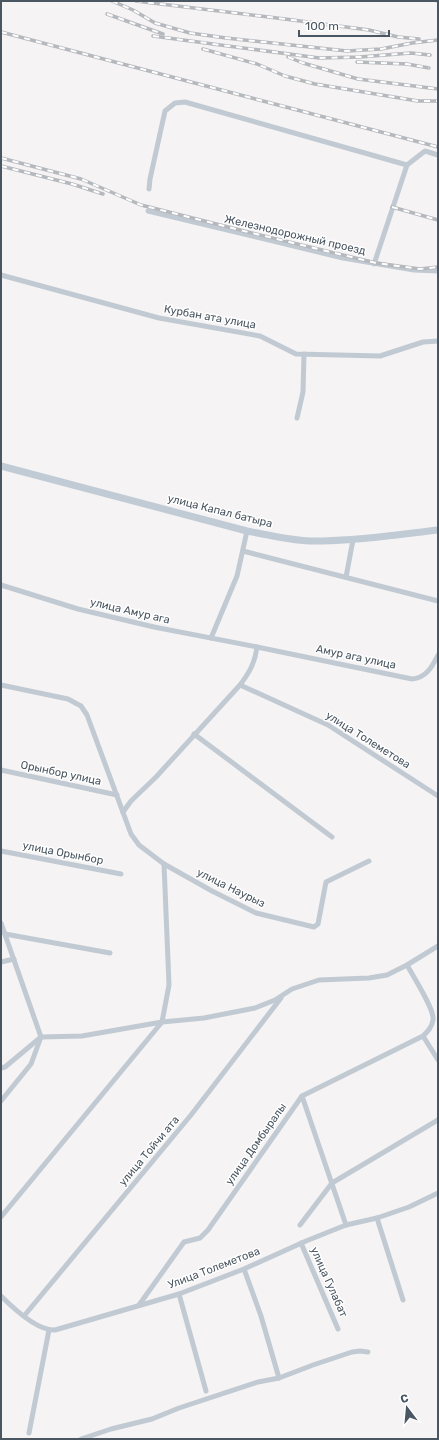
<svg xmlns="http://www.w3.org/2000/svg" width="439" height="1440" font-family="Rubik,sans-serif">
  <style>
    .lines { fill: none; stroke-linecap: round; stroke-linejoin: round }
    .street { stroke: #c1cad2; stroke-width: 5 }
    .secondary { stroke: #c1cbd6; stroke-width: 7 }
    .rail-casing { stroke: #b5b8bd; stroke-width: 3.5 }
    .rail { stroke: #fff; stroke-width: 2; stroke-dasharray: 6; stroke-linecap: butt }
    .labels { text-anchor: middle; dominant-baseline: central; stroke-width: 3; stroke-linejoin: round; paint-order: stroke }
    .street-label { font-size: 11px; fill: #4a5661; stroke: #fff }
  </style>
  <rect width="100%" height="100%" fill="#f5f3f3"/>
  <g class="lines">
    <!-- street -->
    <g class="street">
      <polyline points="149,189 150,179 165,111 175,103 185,102 407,165"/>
      <polyline points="148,211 343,258 414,270 438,271"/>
      <polyline points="374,264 407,165 425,151 438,155"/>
      <polyline points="1,275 159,318 260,336 296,354 380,356 423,342 438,341"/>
      <polyline points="297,418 303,392 304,354"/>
      <polyline points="243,551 438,601"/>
      <polyline points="346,577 353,540"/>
      <path d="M1,585L78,609L154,627L257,647L412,679C426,678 432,667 438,655"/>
      <polyline points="211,638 237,576 247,531"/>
      <polyline points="1,685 68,699 81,706 87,715 131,834 139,845 164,864 212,891 256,913 314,927 318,924 326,882 369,861"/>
      <polyline points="240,685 328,725 438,796"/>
      <polyline points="194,734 332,837"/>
      <polyline points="1,770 117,795"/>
      <path d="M123,812L131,801L156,777L240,685C249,673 255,663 257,647"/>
      <polyline points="1,851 121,874"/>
      <polyline points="1,923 41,1037 31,1064 1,1101"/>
      <polyline points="5,934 110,953"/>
      <polyline points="1,962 14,959"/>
      <polyline points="423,1036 438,1060"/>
      <polyline points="1,1068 5,1067 41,1037 82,1036 162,1022 204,1018 255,1008 275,1000 292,989 319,980 369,978 387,975 407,965 438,946"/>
      <polyline points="302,1096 346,1225"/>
      <polyline points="1,1217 162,1022 169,985 164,864"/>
      <polyline points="377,1218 403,1300"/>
      <polyline points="300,1225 332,1183 438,1120"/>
      <polyline points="301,1243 338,1329"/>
      <polyline points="244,1269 261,1316 279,1378"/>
      <polyline points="179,1294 206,1391"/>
      <path d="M1,1296C13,1308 37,1331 55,1330L179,1294L244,1269L306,1241L346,1225L377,1218L409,1207L438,1193"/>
      <path d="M139,1305L184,1242L200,1238L208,1230L302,1096L423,1036C428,1031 432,1027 433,1020C435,1010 413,976 407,965"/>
      <polyline points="24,1316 191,1115 281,998"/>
      <polyline points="29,1433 49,1330"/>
      <polyline points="81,1439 111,1429 152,1419 179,1408 258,1382 279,1378 313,1365 352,1352 360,1351 368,1352"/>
    </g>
    <!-- secondary -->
    <path class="secondary" d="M1,466L247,531C268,535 289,540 310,541C353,541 396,535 438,530"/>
    <defs>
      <g id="rail">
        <polyline points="112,1 133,10 155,23 190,33 226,38 347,51 381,49 412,43 438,40"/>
        <polyline points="136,1 285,19 369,30 398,37 419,39"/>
        <polyline points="437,1 438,1"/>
        <polyline points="107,14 163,34"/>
        <polyline points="1,32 438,147"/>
        <polyline points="153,36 319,58 360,57 411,53 430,55"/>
        <polyline points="203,49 257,64 285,76 315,84 418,101 438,101"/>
        <polyline points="288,57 303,63 358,79 438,89"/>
        <polyline points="357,62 407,64 429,68"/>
        <polyline points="1,158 81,179 141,205 248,232 376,263 420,269 438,267"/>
        <polyline points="1,166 72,184 103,194"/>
        <polyline points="392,207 438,220"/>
      </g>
    </defs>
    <!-- rail casing -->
    <use href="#rail" class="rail-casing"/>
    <!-- rail -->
    <use href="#rail" class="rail"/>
  </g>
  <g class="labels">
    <!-- street labels -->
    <g class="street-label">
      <text transform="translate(295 235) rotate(13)">Железнодорожный проезд</text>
      <text transform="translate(210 317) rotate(10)">Курбан ата улица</text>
      <text transform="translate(220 511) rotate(14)">улица Капал батыра</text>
      <text transform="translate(130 611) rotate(13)">улица Амур ага</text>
      <text transform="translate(356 657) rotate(12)">Амур ага улица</text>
      <text transform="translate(368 740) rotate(32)">улица Толеметова</text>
      <text transform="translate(61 773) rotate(12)">Орынбор улица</text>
      <text transform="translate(63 853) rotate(11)">улица Орынбор</text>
      <text transform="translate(231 888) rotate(26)">улица Наурыз</text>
      <text transform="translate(256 1144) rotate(-55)">улица Домбыралы</text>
      <text transform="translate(149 1151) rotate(-50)">улица Тойчи ата</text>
      <text transform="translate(214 1268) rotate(-21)">Улица Толеметова</text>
      <text transform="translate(329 1282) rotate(66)">улица Гулабат</text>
    </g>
  </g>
  <!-- border -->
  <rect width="439" height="1440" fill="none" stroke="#4a5661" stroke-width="4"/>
  <!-- north arrow -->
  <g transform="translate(407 1408) rotate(344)" stroke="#ffffff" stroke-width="3" paint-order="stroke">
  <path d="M0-3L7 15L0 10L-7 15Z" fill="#4a5661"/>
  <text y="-6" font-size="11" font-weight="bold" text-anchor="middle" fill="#4a5661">С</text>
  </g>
  <!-- scale -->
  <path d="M299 30v6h90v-6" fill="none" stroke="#4a5661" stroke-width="2"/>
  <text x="305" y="30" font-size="12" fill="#4a5661" stroke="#ffffff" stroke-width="3" paint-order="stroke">100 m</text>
</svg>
